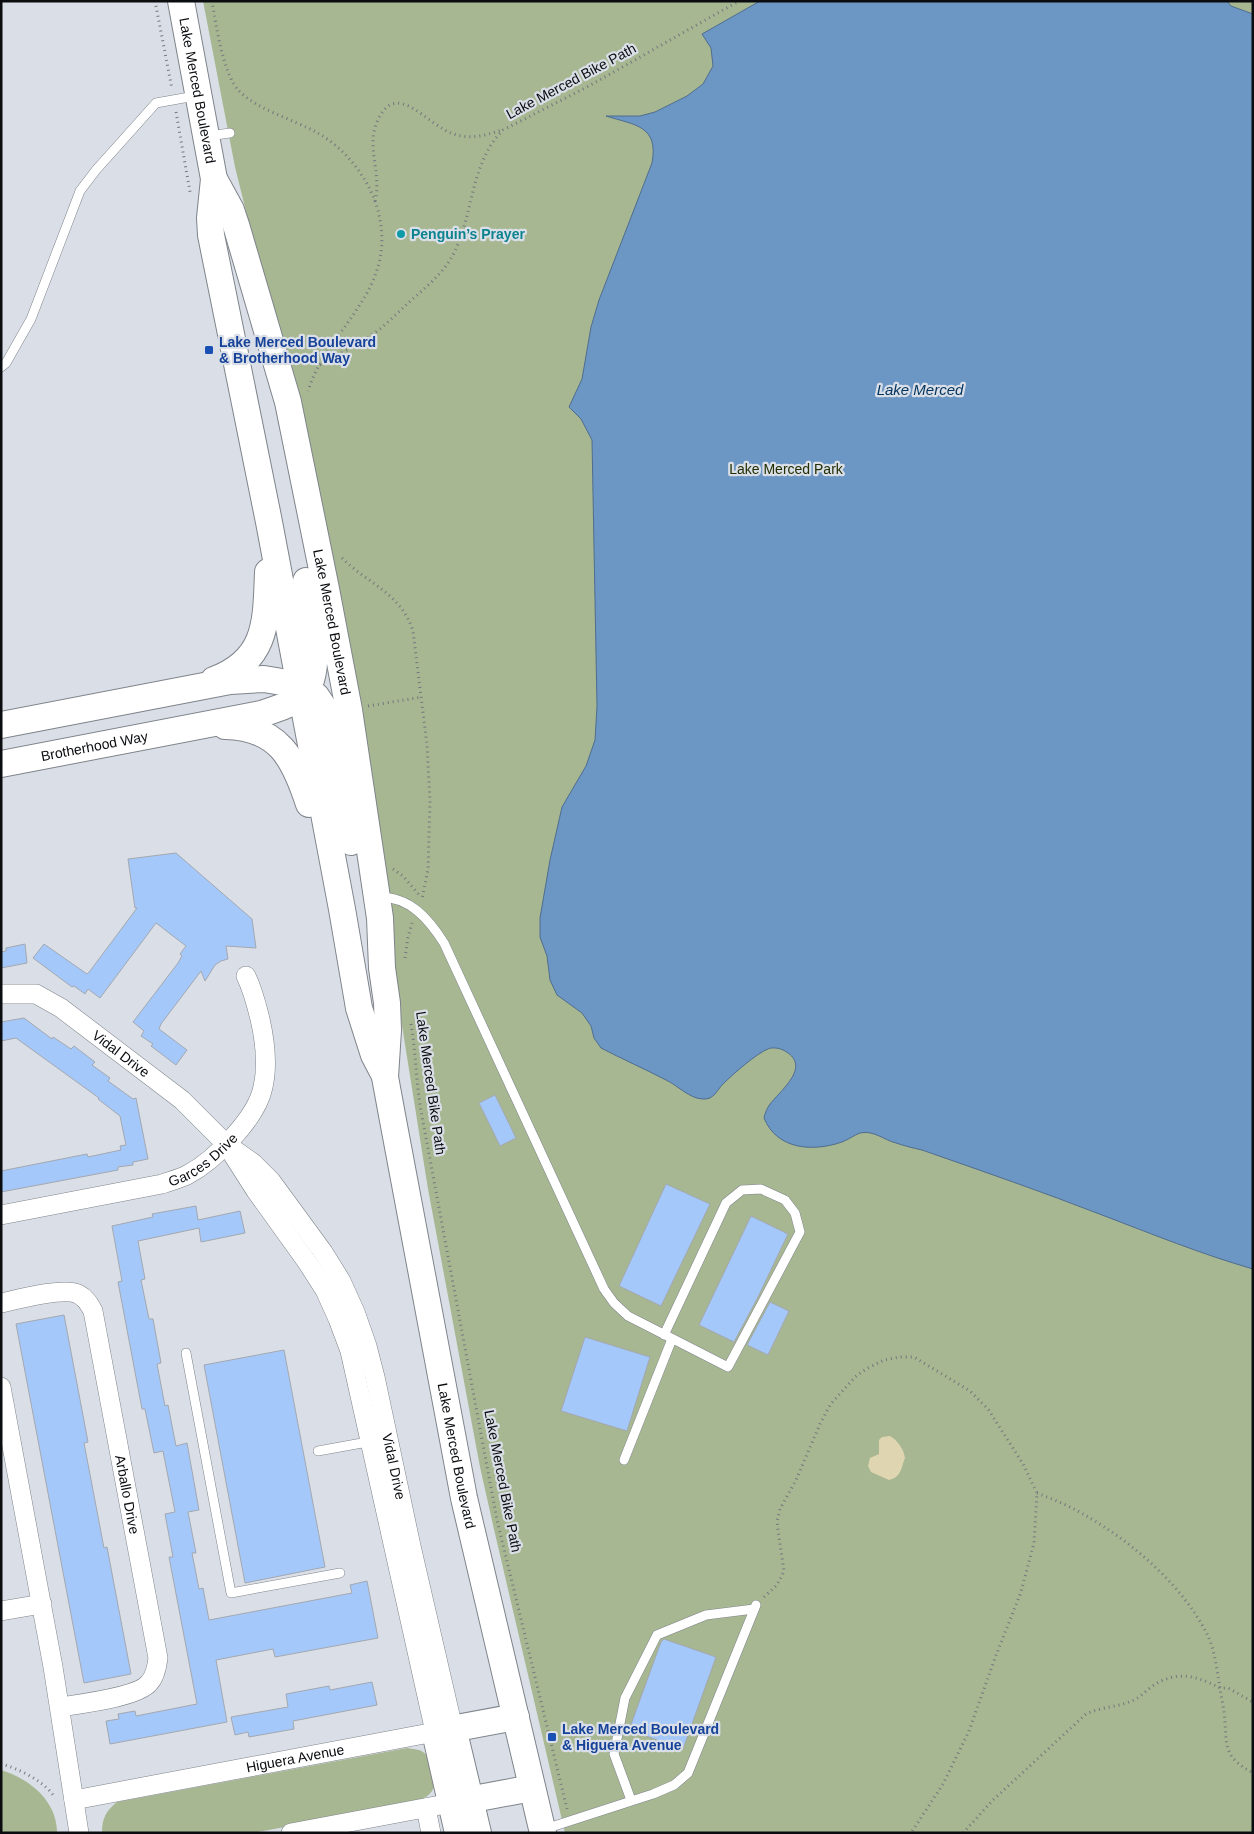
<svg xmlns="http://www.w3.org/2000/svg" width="1254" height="1834" font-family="Arial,sans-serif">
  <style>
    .green { fill: #a7b791 }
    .sand { fill: #dfd5b1 }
    .water { fill: #6c96c4; stroke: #4f6d8e }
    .building { fill: #a5c8fb; stroke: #a3a8b0 }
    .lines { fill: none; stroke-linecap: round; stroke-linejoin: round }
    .lane-casing { stroke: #7f848b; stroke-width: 10 }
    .street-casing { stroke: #7f848b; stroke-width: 20 }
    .secondary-casing { stroke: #7f848b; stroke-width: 28 }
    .path { stroke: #74787d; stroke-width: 3; stroke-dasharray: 1 4; stroke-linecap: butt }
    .lane { stroke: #fff; stroke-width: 9 }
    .street { stroke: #fff; stroke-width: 19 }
    .secondary { stroke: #fff; stroke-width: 26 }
    .culture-dot { fill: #0f9aa8; stroke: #dadfe7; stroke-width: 2 }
    .transit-dot { fill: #1a4fb4; stroke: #dadfe7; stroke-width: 2 }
    .labels { text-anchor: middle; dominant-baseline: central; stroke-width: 4.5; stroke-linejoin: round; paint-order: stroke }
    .street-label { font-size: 14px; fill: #0a0c0f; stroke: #dadfe7 }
    .culture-label { font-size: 14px; font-weight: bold; fill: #0d838f; stroke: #dadfe7; text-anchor: start }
    .transit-label { font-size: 14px; font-weight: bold; fill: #164399; stroke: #dadfe7; text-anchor: start }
    .park-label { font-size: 14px; fill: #212f03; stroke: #dadfe7 }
    .water-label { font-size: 15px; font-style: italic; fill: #02335e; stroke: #dadfe7 }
  </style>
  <rect width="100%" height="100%" fill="#dadfe7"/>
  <!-- green -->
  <g class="green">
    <polygon points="203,1 1253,1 1253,1833 565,1833 493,1525 480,1467 428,1189 390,950 296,412 235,167"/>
    <path d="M407,1748C412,1749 419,1749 423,1752C435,1760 440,1778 432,1791C427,1798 420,1800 412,1803L253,1833H102C102,1818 106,1811 117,1802Z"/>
    <path d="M1,1770C30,1779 57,1801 57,1833H1Z"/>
  </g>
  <!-- sand -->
  <path class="sand" d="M890,1436C897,1440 904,1449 905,1458C901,1467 902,1477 889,1480L871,1472L868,1466L870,1458L879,1454V1440L882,1437Z"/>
  <!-- water -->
  <path class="water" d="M760,1H1227L1231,6L1253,14V1269C1201,1254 1152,1234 1102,1215C1043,1192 982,1171 922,1150C913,1148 905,1146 896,1143C884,1140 874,1130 860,1133C854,1135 848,1140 842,1142C813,1152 777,1150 764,1118C765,1113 767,1108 770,1104C782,1089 813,1065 783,1050C779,1048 772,1047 768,1049C757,1053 732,1075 723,1084C717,1090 714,1100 703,1099C690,1099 677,1085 666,1080C645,1069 622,1059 601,1048L594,1038L591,1026L582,1013L557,995L550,980L547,956L540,937V918L550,860L562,807L586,766L595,740L597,706L592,440L581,419L569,407L582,379L591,327L599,300L652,163C659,125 634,125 606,116H640L655,112L687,96L703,84L713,66L711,48L702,34Z"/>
  <!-- building -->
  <g class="building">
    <polygon points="176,853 252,919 256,948 226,946 228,959 221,961 215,965 205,981 201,971 161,1024 159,1029 187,1050 176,1065 151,1046 153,1044 141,1036 144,1031 133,1022 178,963 182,956 180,954 186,946 156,923 100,998 88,989 85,994 74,986 72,987 33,958 44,944 87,974 90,971 137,908 135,908 128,859"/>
    <polygon points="25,944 27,963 1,968 1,952 6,951 6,948"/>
    <polygon points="24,1018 52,1039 53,1037 71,1049 74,1046 95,1062 92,1065 110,1078 108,1081 133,1099 136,1098 148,1159 133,1162 133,1165 118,1167 118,1170 1,1192 1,1171 87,1154 88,1157 121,1150 120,1146 126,1145 120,1116 98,1099 99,1098 16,1038 1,1041 1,1022"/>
    <polygon points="495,1095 516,1138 500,1146 479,1103"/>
    <polygon points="666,1184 710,1204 661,1306 619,1286"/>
    <polygon points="196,1206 198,1220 240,1211 245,1233 201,1242 199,1228 138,1241 145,1279 141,1280 149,1319 153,1319 161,1363 157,1364 165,1406 168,1405 176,1446 187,1443 199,1510 188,1512 196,1553 192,1553 199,1589 203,1588 209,1620 352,1593 350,1585 367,1581 378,1638 275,1657 273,1649 216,1660 227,1722 110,1744 106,1721 119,1719 118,1714 135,1711 136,1716 197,1704 169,1557 173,1557 165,1514 175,1512 163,1451 154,1453 145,1409 142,1409 118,1282 122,1281 112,1226 153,1217 152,1214"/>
    <polygon points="751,1216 788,1234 758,1297 734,1342 699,1325"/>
    <polygon points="770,1302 789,1311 768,1355 747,1345"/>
    <polygon points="64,1315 88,1442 84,1443 104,1548 107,1547 131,1674 84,1683 16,1324"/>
    <polygon points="585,1337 650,1357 627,1431 561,1411"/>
    <polygon points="284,1350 325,1567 245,1583 204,1365"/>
    <polygon points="664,1639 716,1657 683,1749 629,1730 661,1642"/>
    <polygon points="372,1682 377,1705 293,1721 294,1729 249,1737 248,1732 235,1735 231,1717 288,1707 286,1694 329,1686 330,1690"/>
  </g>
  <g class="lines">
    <defs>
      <g id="lane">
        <polyline points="208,136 230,133"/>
        <polyline points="1,367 6,363 31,319 80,191 96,170 156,103 195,96"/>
        <path d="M379,897C410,897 428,918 444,943L604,1289L614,1303L628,1316L728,1367L800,1232L795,1213L785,1200L761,1189L742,1190L726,1203L664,1335"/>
        <polyline points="186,1353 231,1593 340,1573"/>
        <polyline points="318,1451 373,1441"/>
        <polyline points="624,1460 672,1339"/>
        <polyline points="631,1800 614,1754 625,1698 657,1635 706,1615 754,1609"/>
        <polyline points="545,1829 653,1794 674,1785 688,1773 756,1605"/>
      </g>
      <g id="street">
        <path id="s1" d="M1,994H36L61,1008L182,1100L226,1144L253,1163L271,1181L323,1252L341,1281L355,1312L367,1346L375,1377L411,1546L453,1728"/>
        <path id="s2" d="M1,1215L162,1184C170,1181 179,1179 187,1175C214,1161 257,1118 263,1087C268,1065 265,1041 260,1019C256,1003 253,990 246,976"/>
        <path id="s3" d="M1,1303C19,1299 64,1287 78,1294C86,1298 89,1304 93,1311L158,1658C157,1666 155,1677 149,1683C138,1697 79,1704 60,1707"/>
        <polyline points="1,1387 53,1667 79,1833"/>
        <polyline points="1,1611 42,1604"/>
        <path id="s4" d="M74,1800L435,1732L350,1351L338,1319L325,1290L307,1262L256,1191L226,1144"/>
        <polyline points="426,1808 431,1833"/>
        <polyline points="291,1833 451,1803"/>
      </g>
      <g id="secondary">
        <path id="s5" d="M181,1L214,179L210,218L211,235L269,522L342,909L359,1008L374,1055L384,1074"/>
        <path id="s6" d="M214,179L231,210L236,225L288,402L326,589L349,710L380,918L382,968L387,1003L388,1030L385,1077L392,1115L464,1498L543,1833"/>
        <path d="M214,680C268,660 266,621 268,572"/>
        <polyline points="1,725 230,681 264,679 288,683 300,686 316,696 324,708 328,719 351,842"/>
        <path d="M225,726C279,727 294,758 309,804"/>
        <path id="s7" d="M1,764L261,714C276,709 292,705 303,694C324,675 311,607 306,581"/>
        <polyline points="453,1728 478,1833"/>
        <polyline points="452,1803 532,1788"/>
        <polyline points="458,1833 435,1732 516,1717"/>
      </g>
    </defs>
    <!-- lane casing -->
    <use href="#lane" class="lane-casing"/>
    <!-- street casing -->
    <use href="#street" class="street-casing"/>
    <!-- secondary casing -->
    <use href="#secondary" class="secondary-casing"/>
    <!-- path -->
    <g class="path">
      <polyline points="155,1 172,89"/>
      <path d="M212,1C216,25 223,74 239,91C258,110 292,119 316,132C359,156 390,208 380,259C369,310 323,342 308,391"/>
      <polyline points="176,112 190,192"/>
      <path d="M375,201C382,175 366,146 377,122C396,77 427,126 454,134C470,140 487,135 502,130"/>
      <path d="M320,365C337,355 354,347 370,336C383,328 394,316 405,306C422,290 443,275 454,253C474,213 470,163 503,130L589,86L739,1"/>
      <path d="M342,558C368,584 401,593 413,631L427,745L430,801L428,869L422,899"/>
      <polyline points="368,706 422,697"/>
      <polyline points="393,869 403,876 420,896"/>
      <polyline points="405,958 408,937 412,923"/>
      <path d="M411,1024C416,1053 416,1082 421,1111L497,1520L567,1809"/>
      <path d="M1037,1493C1052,1499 1068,1505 1083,1514C1131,1541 1183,1585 1208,1636C1215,1651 1217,1671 1220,1688H1228L1253,1702"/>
      <polyline points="764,1597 777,1585 784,1571 778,1530 777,1521 780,1509 796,1480 820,1424 830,1405 855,1377 866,1369 884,1360 900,1357 914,1357 970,1391 988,1409 1023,1464 1037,1493 1034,1543 1021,1592 995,1658 969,1731 943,1784 911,1833"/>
      <path d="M1,1764C18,1768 46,1782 55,1798"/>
      <path d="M963,1833L993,1800L1086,1714C1101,1707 1117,1707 1132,1701C1139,1698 1145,1692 1151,1687C1176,1670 1195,1675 1220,1688C1221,1696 1223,1704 1224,1712C1228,1744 1220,1755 1253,1773"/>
    </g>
    <!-- lane -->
    <use href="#lane" class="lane"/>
    <!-- street -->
    <use href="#street" class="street"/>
    <!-- secondary -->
    <use href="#secondary" class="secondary"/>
  </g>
  <!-- markers -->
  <circle class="culture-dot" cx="401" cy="234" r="5"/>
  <g class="transit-dot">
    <rect x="204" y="345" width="10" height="10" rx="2.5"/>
    <rect x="547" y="1732" width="10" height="10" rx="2.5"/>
  </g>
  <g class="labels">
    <!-- street labels -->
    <g class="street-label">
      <text transform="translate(571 81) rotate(-28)">Lake Merced Bike Path</text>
      <text stroke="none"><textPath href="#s5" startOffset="91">Lake Merced Boulevard</textPath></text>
      <text stroke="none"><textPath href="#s6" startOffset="460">Lake Merced Boulevard</textPath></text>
      <text stroke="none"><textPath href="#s7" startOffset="95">Brotherhood Way</textPath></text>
      <text stroke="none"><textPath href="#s1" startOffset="139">Vidal Drive</textPath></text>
      <text transform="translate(431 1083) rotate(82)">Lake Merced Bike Path</text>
      <text stroke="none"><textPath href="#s2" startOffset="212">Garces Drive</textPath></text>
      <text stroke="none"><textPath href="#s6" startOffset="1305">Lake Merced Boulevard</textPath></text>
      <text stroke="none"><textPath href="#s1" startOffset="652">Vidal Drive</textPath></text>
      <text transform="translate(503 1481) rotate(79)">Lake Merced Bike Path</text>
      <text stroke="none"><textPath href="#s3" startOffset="288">Arballo Drive</textPath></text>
      <text stroke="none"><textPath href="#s4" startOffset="225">Higuera Avenue</textPath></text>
    </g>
    <!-- culture labels -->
    <g class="culture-label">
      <text x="411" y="234">Penguin’s Prayer</text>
    </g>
    <!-- transit labels -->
    <g class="transit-label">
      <text x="219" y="342">Lake Merced Boulevard<tspan x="219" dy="16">&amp; Brotherhood Way</tspan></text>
      <text x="562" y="1729">Lake Merced Boulevard<tspan x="562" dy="16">&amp; Higuera Avenue</tspan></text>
    </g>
    <!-- park labels -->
    <g class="park-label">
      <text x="786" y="469">Lake Merced Park</text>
    </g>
    <!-- water labels -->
    <g class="water-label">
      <text x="920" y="389">Lake Merced</text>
    </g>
  </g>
  <!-- border -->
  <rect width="1254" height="1834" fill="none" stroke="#0a0c0f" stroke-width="5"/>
</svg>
